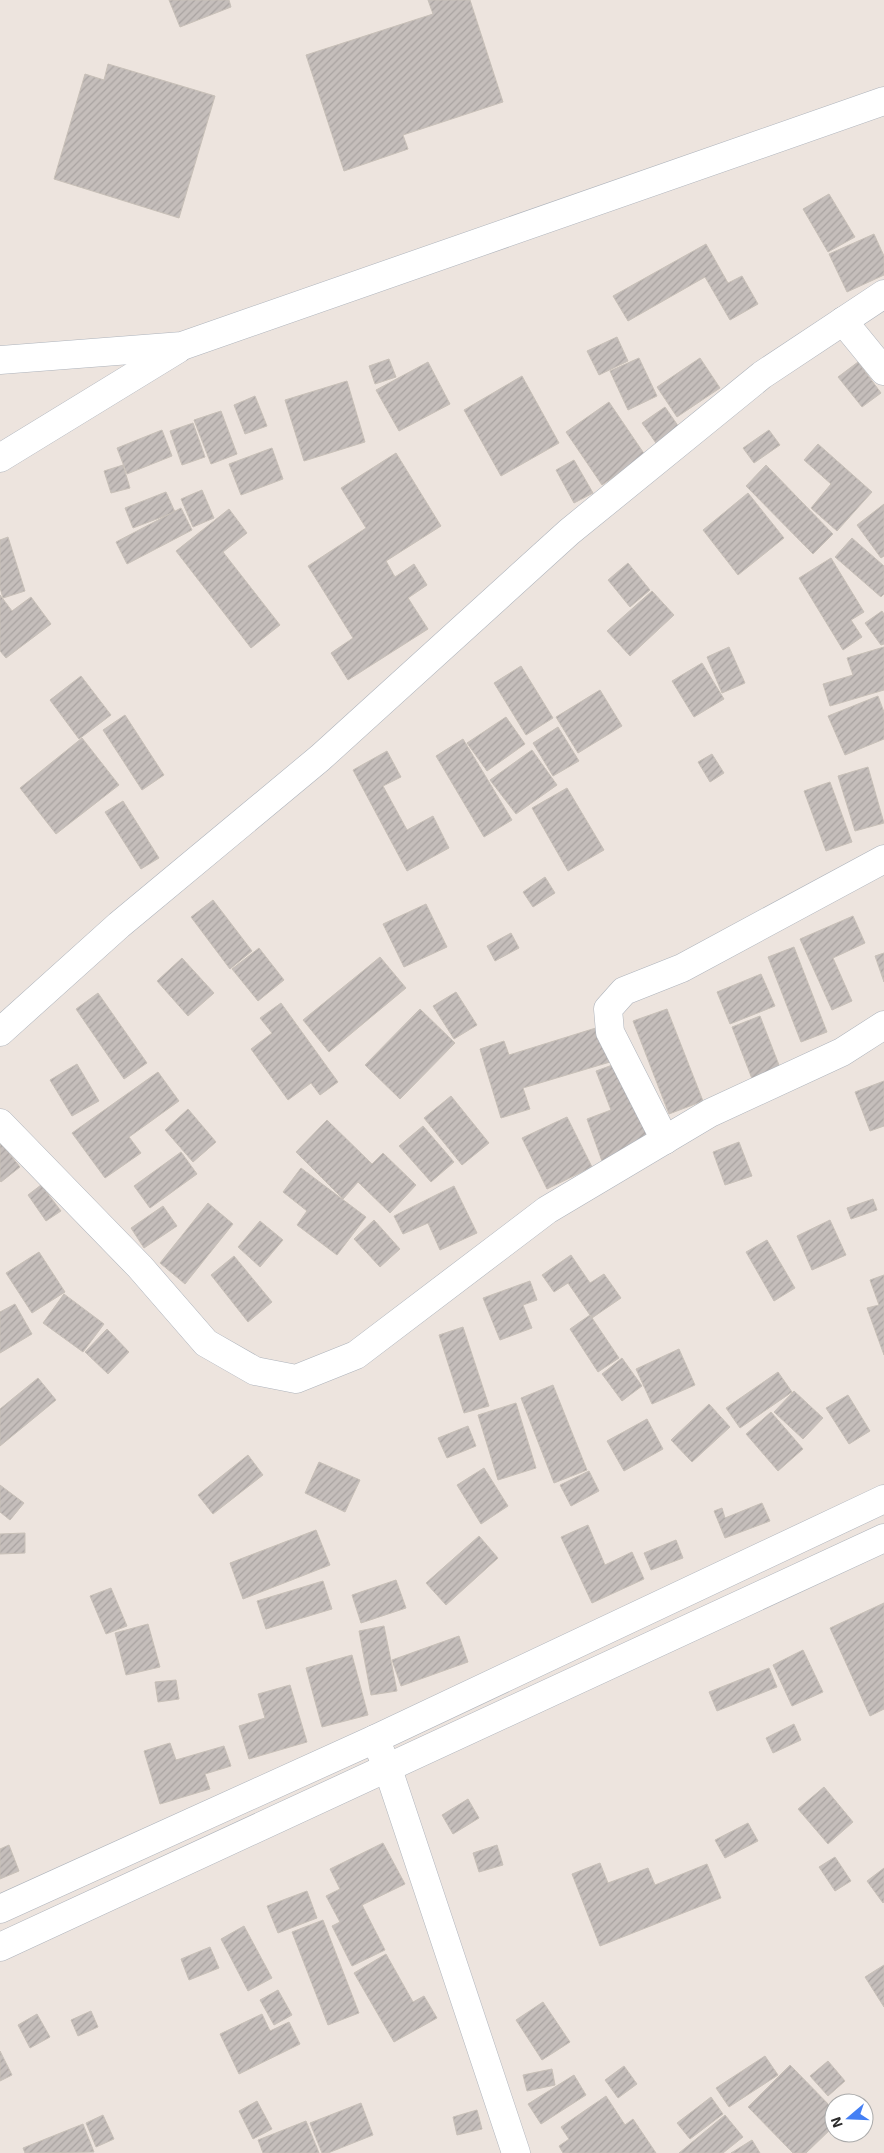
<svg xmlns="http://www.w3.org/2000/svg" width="884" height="2153" font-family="'Exo 2',sans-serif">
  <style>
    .building { fill: url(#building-hatch); stroke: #c8c0b8 }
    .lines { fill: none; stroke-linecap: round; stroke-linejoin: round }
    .minor-casing { stroke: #aeb3bb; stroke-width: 29 }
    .secondary-casing { stroke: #aeb3bb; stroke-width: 29 }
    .minor { stroke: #fff; stroke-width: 28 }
    .secondary { stroke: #fff; stroke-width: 28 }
  </style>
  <defs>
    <pattern id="building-hatch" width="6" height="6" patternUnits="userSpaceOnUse" patternTransform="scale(1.25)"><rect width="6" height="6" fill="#c5bebb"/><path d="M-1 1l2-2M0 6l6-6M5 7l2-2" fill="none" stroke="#a9a3a1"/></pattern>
  </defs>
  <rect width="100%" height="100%" fill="#ede4de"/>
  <!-- building -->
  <g class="building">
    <polygon points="169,0 229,0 231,7 180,27"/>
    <polygon points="428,0 470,0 503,102 403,135 408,149 344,171 306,55 433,14"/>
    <polygon points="108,64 215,96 179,218 54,179 85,74 104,80"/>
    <polygon points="829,194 855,237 828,252 803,209"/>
    <polygon points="874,234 884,256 884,275 847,292 829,254"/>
    <polygon points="706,244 728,283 742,276 758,304 730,320 705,277 628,321 613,296"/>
    <polygon points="617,337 628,361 599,375 587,351"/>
    <polygon points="639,358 657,396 628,410 610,371"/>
    <polygon points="700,358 720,388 677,417 657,387"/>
    <polygon points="389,359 396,377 375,384 369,366"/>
    <polygon points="428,362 450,404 399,431 376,390"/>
    <polygon points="858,362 881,393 862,407 838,377"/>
    <polygon points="522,376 559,443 501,476 464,410"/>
    <polygon points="347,381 365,442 304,461 285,400"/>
    <polygon points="255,396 267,426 245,434 234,405"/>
    <polygon points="609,402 645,455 602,485 566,432"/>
    <polygon points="665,407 681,430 658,446 642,423"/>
    <polygon points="221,411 237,454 211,464 194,420"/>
    <polygon points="193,423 205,457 182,465 170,431"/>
    <polygon points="162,430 172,456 127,474 117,448"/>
    <polygon points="769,430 780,445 754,463 743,448"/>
    <polygon points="818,444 872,492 837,531 811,508 831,484 804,460"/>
    <polygon points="272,448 283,479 241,495 229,464"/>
    <polygon points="396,453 441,526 386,561 395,577 414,564 427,585 408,598 428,629 348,680 331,653 353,638 308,566 366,528 341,488"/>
    <polygon points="574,460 593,493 574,503 556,470"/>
    <polygon points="123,465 130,488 111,493 104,471"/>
    <polygon points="766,465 833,534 813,554 746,486"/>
    <polygon points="202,490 214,518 193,527 181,499"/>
    <polygon points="166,492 175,512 133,528 125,508"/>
    <polygon points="748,493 784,538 738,575 703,530"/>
    <polygon points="884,504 884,556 881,558 857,525"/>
    <polygon points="181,508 192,530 127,564 116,542"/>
    <polygon points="229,509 247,533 223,552 280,625 251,648 176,551"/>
    <polygon points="8,537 25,591 3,598 0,588 0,540"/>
    <polygon points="852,538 884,566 884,594 881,597 835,557"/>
    <polygon points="831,558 864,612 851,620 862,637 843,650 799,578"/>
    <polygon points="628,563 650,590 630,607 608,580"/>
    <polygon points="652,591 674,615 630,656 607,631"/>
    <polygon points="0,595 12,611 31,597 51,624 6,658 0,651"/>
    <polygon points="882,611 884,614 884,644 881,645 865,623"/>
    <polygon points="729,647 745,683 722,693 707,657"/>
    <polygon points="884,647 884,690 830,706 823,684 853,675 847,658"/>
    <polygon points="702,663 724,699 694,717 672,681"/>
    <polygon points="521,666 553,718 526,735 494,683"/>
    <polygon points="81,676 111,715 79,739 50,700"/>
    <polygon points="600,690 622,726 578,753 556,717"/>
    <polygon points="878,696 884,712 884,739 845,755 828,716"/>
    <polygon points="125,715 164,775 142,790 103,730"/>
    <polygon points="506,717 525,744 487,771 467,743"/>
    <polygon points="558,727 579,761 553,776 533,743"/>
    <polygon points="82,738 119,785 56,834 20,788"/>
    <polygon points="463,739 512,820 484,837 436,756"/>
    <polygon points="532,750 557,785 516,814 490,780"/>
    <polygon points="387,751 401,777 383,786 407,830 433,816 449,848 407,871 353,770"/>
    <polygon points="712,754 724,773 710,782 698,762"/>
    <polygon points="868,767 884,823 855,831 838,776"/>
    <polygon points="830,782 852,842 826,851 804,791"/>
    <polygon points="567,788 604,850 568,871 532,808"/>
    <polygon points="123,801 159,858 141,869 105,812"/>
    <polygon points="545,877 555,893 533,907 523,892"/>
    <polygon points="213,900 252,951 230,969 191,917"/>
    <polygon points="426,904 447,947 404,967 383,924"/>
    <polygon points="853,916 865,943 833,958 852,1001 832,1010 800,939"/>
    <polygon points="511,933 519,948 495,961 487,946"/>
    <polygon points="794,947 827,1032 801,1042 768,957"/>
    <polygon points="259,948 284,980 258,1001 232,969"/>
    <polygon points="884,953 884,982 875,956"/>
    <polygon points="380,957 406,988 329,1052 303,1020"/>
    <polygon points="182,958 214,993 188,1016 157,981"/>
    <polygon points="761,974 775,1006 730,1024 717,992"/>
    <polygon points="456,992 477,1025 454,1039 433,1006"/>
    <polygon points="98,993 147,1063 124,1079 76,1009"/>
    <polygon points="281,1003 338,1082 320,1095 311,1083 288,1100 251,1049 272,1033 260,1018"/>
    <polygon points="420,1009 455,1043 400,1099 365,1065"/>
    <polygon points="667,1009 703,1101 669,1114 633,1021"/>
    <polygon points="760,1016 784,1078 756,1089 732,1027"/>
    <polygon points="599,1027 610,1062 523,1088 530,1109 501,1118 480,1049 504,1041 509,1055"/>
    <polygon points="626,1060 656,1142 602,1161 587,1119 611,1110 596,1071"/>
    <polygon points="77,1064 99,1101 72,1116 50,1080"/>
    <polygon points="158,1072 179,1101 129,1137 141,1153 105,1178 72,1133"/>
    <polygon points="884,1081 884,1126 870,1131 855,1092"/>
    <polygon points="451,1096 489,1143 462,1165 424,1118"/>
    <polygon points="188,1109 216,1142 193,1162 165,1130"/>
    <polygon points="567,1117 592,1167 547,1189 522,1138"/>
    <polygon points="327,1120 372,1164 383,1153 416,1185 390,1213 358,1182 343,1199 296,1152"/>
    <polygon points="423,1126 454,1162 431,1182 399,1146"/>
    <polygon points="0,1142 20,1167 1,1182 0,1181"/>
    <polygon points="739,1142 752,1176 725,1185 713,1152"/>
    <polygon points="181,1152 197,1174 150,1208 134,1186"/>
    <polygon points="301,1168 366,1217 337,1255 297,1225 307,1211 283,1192"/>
    <polygon points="41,1185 61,1211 46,1221 28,1195"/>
    <polygon points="454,1186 477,1233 440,1250 428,1223 403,1234 394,1216"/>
    <polygon points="873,1199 877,1210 851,1219 847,1208"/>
    <polygon points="208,1203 233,1224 185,1284 160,1263"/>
    <polygon points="163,1206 177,1226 144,1248 131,1228"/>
    <polygon points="374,1220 400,1249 380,1267 354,1239"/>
    <polygon points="830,1220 846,1255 812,1270 797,1236"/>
    <polygon points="260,1221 283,1240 260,1267 238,1247"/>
    <polygon points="767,1240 795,1288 774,1301 746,1252"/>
    <polygon points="39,1252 65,1292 32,1313 6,1273"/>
    <polygon points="571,1255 590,1283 604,1274 621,1298 592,1318 568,1283 554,1292 542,1275"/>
    <polygon points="234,1256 272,1302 248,1322 211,1275"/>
    <polygon points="884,1275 884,1355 867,1308 879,1305 870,1280"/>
    <polygon points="530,1281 537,1300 523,1305 532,1328 500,1340 483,1298"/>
    <polygon points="64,1294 104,1324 83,1352 43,1323"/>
    <polygon points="15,1304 32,1334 0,1353 0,1312"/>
    <polygon points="590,1315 619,1358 598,1372 570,1329"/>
    <polygon points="463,1327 489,1406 464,1413 439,1335"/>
    <polygon points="107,1329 129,1352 108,1374 85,1352"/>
    <polygon points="679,1349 695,1385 652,1404 636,1369"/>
    <polygon points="622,1358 642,1386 622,1401 602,1374"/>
    <polygon points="778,1372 792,1392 740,1428 726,1408"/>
    <polygon points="38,1378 56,1400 0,1446 0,1409"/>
    <polygon points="553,1385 587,1470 554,1483 521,1398"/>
    <polygon points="794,1391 823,1418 803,1439 774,1412"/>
    <polygon points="848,1395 870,1431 849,1444 826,1408"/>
    <polygon points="516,1403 536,1468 498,1480 478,1415"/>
    <polygon points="709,1404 730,1427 692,1462 671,1440"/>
    <polygon points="771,1412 803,1449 778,1471 746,1434"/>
    <polygon points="647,1419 663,1449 624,1471 607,1441"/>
    <polygon points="468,1426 476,1446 447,1458 438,1438"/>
    <polygon points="248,1455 263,1475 213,1514 198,1495"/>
    <polygon points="319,1462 360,1480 345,1512 305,1493"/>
    <polygon points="484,1468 508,1506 481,1524 457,1485"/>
    <polygon points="589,1471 599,1491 571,1506 560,1485"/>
    <polygon points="0,1485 24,1503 10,1520 0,1512"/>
    <polygon points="762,1503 770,1521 725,1538 714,1511 722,1508 725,1518"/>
    <polygon points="588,1525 605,1565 632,1552 644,1579 592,1603 561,1537"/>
    <polygon points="316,1530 330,1565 243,1599 230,1563"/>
    <polygon points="25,1533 25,1553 0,1554 0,1534"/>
    <polygon points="479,1536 498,1558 446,1605 426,1583"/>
    <polygon points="676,1540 683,1558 651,1570 644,1553"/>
    <polygon points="396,1580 406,1608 361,1623 352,1595"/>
    <polygon points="323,1581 332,1609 266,1629 257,1601"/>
    <polygon points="111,1588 127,1626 106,1634 90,1596"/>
    <polygon points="884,1603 884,1709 870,1716 830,1628"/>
    <polygon points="148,1624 160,1667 126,1675 115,1633"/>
    <polygon points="384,1626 397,1691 371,1695 359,1631"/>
    <polygon points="459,1636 468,1662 401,1686 392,1660"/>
    <polygon points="803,1650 823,1692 792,1706 773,1665"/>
    <polygon points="352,1655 368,1715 322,1727 306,1668"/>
    <polygon points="769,1668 777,1687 717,1711 709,1692"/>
    <polygon points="176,1680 179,1699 158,1702 155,1682"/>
    <polygon points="290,1685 307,1742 249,1759 239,1726 265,1718 258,1694"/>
    <polygon points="794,1724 801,1740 773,1753 766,1738"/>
    <polygon points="170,1743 176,1760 224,1746 231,1766 205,1774 210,1789 160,1804 144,1751"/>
    <polygon points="824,1787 853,1822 828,1844 798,1809"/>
    <polygon points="468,1799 479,1818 453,1834 442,1815"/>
    <polygon points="748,1823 758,1841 725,1858 715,1840"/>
    <polygon points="383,1843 405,1884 362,1905 385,1950 352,1966 332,1926 340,1922 326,1896 340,1889 330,1869"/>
    <polygon points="9,1845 19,1871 0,1879 0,1849"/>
    <polygon points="497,1845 503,1865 479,1872 473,1853"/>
    <polygon points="835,1857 851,1881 835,1891 819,1867"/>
    <polygon points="600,1863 608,1883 648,1868 655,1885 707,1864 721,1898 600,1946 572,1874"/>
    <polygon points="884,1868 884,1902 883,1903 867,1881"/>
    <polygon points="307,1891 317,1918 278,1933 267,1906"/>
    <polygon points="323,1920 359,2013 328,2025 292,1932"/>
    <polygon points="244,1926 272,1978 248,1991 221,1939"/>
    <polygon points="210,1947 219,1968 189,1980 181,1959"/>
    <polygon points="386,1954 413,2002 424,1996 437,2018 394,2042 354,1973"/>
    <polygon points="884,1965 884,2007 865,1977"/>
    <polygon points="278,1990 292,2015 274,2025 260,2000"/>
    <polygon points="543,2002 570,2042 542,2060 516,2020"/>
    <polygon points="91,2011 98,2027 78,2036 71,2020"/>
    <polygon points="37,2014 50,2037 30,2048 18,2025"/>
    <polygon points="262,2014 270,2031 289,2022 300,2044 239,2074 220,2034"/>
    <polygon points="0,2051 12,2075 0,2081"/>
    <polygon points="765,2056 778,2075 729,2107 716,2088"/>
    <polygon points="828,2061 845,2081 828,2096 810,2076"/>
    <polygon points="790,2065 834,2110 834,2126 806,2153 793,2153 748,2107"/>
    <polygon points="624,2066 637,2084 618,2098 605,2080"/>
    <polygon points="552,2069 555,2085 527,2091 523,2075"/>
    <polygon points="574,2075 586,2095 541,2124 528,2104"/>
    <polygon points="606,2096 625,2125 633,2119 656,2153 563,2153 559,2146 569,2139 561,2127"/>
    <polygon points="711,2097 723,2114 690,2139 677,2123"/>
    <polygon points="257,2101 272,2129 253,2139 239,2111"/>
    <polygon points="361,2103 373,2135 328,2153 322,2153 310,2123"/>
    <polygon points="477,2110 482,2129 457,2135 453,2117"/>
    <polygon points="103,2115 114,2139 96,2147 86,2123"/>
    <polygon points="725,2115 743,2137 723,2153 679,2153"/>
    <polygon points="306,2121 319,2153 263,2153 258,2140"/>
    <polygon points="83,2124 94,2152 25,2153 23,2148"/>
    <polygon points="752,2140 760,2153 731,2153"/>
  </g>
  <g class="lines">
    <defs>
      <g id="minor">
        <polyline points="843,321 884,371"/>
        <polyline points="0,360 182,346 884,101"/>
        <polyline points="0,458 178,349"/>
        <polyline points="0,1032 119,925 320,758 569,532 762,375 884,294"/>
        <polyline points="0,1123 140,1267 206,1343 255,1371 296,1379 356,1355 547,1210 710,1113 842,1052 884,1025"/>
        <polyline points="665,1140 610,1032 608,1009 624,991 682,968 884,859"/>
        <polyline points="375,1739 388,1769 516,2153"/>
      </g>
      <g id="secondary">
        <polyline points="0,1909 375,1739 884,1499"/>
        <polyline points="0,1947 884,1538"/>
      </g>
    </defs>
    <!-- minor casing -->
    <use href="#minor" class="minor-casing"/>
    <!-- secondary casing -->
    <use href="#secondary" class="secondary-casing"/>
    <!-- minor -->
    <use href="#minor" class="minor"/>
    <!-- secondary -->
    <use href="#secondary" class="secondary"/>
  </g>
  <!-- north arrow -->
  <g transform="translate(849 2118) rotate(251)"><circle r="24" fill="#ffffff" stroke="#aaaaaa"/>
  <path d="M0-4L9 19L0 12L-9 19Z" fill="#447ff4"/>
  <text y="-8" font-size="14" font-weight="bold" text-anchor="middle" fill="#2b2b2b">N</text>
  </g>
</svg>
